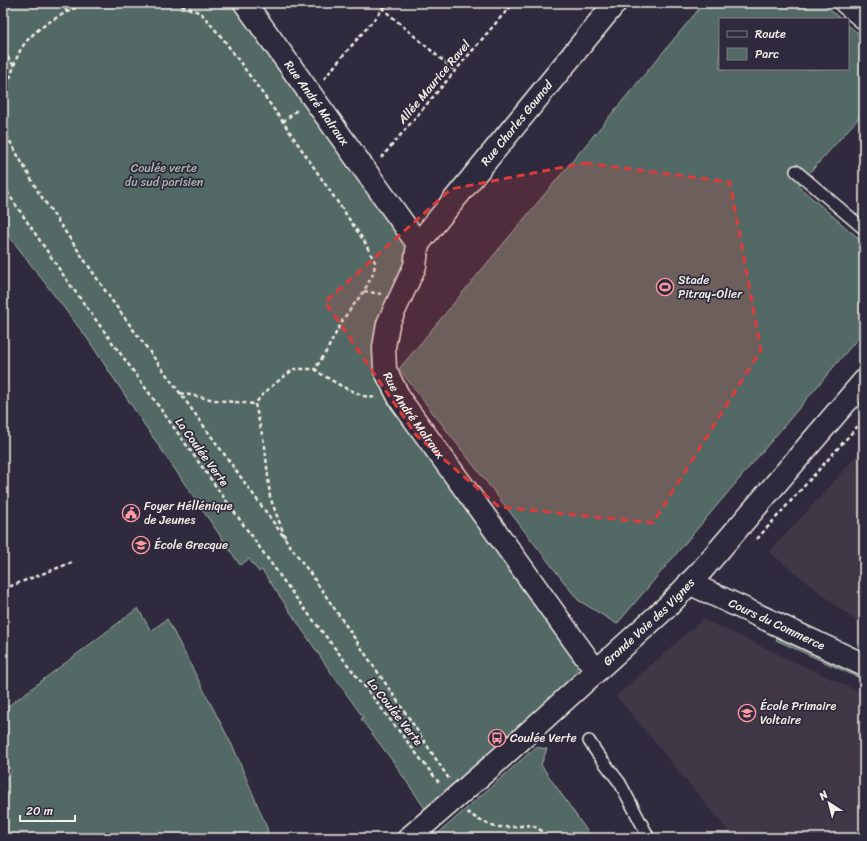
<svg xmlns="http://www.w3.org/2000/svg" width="867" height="841" font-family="Sriracha,sans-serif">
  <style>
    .built { fill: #413746 }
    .green { fill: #536965; stroke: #a4ada6 }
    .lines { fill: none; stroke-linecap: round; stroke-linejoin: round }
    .lane-casing { stroke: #f4f1e8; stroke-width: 14 }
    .street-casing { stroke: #f4f1e8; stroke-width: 25 }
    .path { stroke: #f4f1e8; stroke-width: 2.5; stroke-dasharray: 4 3; stroke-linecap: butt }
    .lane { stroke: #2f2a3d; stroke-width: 11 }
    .street { stroke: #2f2a3d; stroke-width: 22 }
    .marked { fill: #d93c3b; fill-opacity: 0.2; stroke: #d93c3b; stroke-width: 3; stroke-dasharray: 8 5; stroke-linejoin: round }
    .labels { text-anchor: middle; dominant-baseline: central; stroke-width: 3.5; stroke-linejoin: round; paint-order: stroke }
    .street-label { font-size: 12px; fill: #f4f1e8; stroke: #2f2a3d }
    .park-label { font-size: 12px; fill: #acb4ad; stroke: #2f2a3d }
    .poi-label { font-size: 12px; fill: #f4f1e8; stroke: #2f2a3d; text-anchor: start }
  </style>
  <rect width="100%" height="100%" fill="#2f2a3d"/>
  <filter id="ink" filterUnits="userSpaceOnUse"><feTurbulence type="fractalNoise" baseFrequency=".025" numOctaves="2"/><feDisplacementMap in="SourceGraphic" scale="8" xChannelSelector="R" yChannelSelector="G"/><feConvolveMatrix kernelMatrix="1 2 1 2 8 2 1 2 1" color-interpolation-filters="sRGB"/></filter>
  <g filter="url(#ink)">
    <!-- built -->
    <g class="built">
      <polygon points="864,447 864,628 769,552 820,497"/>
      <polygon points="703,619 864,694 864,838 734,838 616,696"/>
    </g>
    <!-- green -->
    <g class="green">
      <path d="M3,3H238L406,238L410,254L378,322L374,335L373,345L374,365L577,660C578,667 577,672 574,678L426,810L398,769V768L361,719L363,717L332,674L262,570L259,572L249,559L240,565L144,424L87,338L3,228Z"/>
      <polygon points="704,3 822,3 841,19 720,19 720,69 848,69 848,25 864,38 864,112 798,186 864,243 864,331 617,624 578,600 399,369"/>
      <polygon points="138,608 151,631 167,619 234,749 267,828 269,838 3,838 3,781 12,771 3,762 3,710"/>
      <polygon points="778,635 864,674 864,680 776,640"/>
      <polygon points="536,747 547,749 541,765 592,838 433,838"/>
    </g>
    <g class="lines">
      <defs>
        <g id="lane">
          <polyline points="796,171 864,229"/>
          <polyline points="589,741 597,753 620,783 649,838"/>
        </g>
        <g id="street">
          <path id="s1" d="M245,3L418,244L415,266L388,324L384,347L385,370L401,401L502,540L552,610L596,671"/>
          <polyline points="846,3 864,18"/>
          <path id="s2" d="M418,244L615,3"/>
          <path id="s3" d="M689,583L864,665"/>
          <path id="s4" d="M409,838L493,765L669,605L701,571L864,381"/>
        </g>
      </defs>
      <!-- lane casing -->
      <use href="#lane" class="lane-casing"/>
      <!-- street casing -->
      <use href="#street" class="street-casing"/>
      <!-- path -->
      <g class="path">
        <polyline points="62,3 67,12"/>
        <polyline points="175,3 201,13 224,40 283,122 364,241 375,262 374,272 364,291 344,318 326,352 315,369"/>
        <polyline points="376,3 455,71"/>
        <polyline points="3,51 14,66 3,99"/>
        <path d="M14,66C16,60 18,54 21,49C35,26 63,14 86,3"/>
        <polyline points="324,79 342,57 388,3"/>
        <polyline points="283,122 297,110"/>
        <polyline points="3,129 39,193 113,302 180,393 315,580 409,718 449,779"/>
        <polyline points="381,158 501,17 514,3"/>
        <polyline points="3,186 66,279 147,390 293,594 440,784"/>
        <polyline points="364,291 381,294"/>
        <polyline points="180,393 215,400 255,404"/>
        <polyline points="285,537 270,497 265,447 255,404 262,395 273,385 294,369 315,369 321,374 343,387 364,396 377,398"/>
        <polyline points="757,539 864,419"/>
        <polyline points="3,589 73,562"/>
        <polyline points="467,812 479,820 495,827 511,827 532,825 542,831 549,838"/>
      </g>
      <!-- lane -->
      <use href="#lane" class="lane"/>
      <!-- street -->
      <use href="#street" class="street"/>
    </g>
  </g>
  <!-- marked area -->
  <path class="marked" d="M585,163L730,182L761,350L653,523L499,507L416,435L325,302L451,189Z"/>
  <!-- icons -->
  <defs>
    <symbol id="stadium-ring" viewBox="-11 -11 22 22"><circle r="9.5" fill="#2f2a3d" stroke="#ff9aa2" stroke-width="1.5"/><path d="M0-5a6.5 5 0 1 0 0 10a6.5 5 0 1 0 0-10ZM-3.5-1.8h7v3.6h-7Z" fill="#ff9aa2"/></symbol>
    <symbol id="civic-ring" viewBox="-11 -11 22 22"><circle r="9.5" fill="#2f2a3d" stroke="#ff9aa2" stroke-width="1.5"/><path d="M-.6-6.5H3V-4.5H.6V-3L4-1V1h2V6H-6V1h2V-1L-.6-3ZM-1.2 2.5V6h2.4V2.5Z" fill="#ff9aa2"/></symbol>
    <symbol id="school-ring" viewBox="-11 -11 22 22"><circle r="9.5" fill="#2f2a3d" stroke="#ff9aa2" stroke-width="1.5"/><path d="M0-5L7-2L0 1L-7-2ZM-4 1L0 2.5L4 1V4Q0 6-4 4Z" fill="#ff9aa2"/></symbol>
    <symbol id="bus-ring" viewBox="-11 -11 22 22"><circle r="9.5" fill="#2f2a3d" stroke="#ff9aa2" stroke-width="1.5"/><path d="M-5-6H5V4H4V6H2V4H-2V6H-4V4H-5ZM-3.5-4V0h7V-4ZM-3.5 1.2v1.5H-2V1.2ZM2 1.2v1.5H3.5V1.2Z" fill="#ff9aa2"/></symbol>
  </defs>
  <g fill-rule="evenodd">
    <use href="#stadium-ring" x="655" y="277" width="20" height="20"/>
    <use href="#civic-ring" x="121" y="503" width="20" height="20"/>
    <use href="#school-ring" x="131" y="535" width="20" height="20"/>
    <use href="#school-ring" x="737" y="703" width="20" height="20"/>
    <use href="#bus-ring" x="487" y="728" width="20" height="20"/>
  </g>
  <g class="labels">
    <!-- street labels -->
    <g class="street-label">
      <text transform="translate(434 82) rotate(-50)">Allée Maurice Ravel</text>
      <text stroke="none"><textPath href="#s1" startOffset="123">Rue André Malraux</textPath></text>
      <text stroke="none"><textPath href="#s2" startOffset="156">Rue Charles Gounod</textPath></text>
      <text stroke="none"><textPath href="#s1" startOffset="483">Rue André Malraux</textPath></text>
      <text transform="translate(202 452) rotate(54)">La Coulée Verte</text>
      <text stroke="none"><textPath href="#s4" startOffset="323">Grande Voie des Vignes</textPath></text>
      <text stroke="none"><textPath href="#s3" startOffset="97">Cours du Commerce</textPath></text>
      <text transform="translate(395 712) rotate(52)">La Coulée Verte</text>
    </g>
    <!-- park labels -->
    <g class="park-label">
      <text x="164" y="168">Coulée verte<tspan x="164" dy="14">du sud parisien</tspan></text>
    </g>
    <!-- poi labels -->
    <g class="poi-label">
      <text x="678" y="280">Stade<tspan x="678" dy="14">Pitray-Olier</tspan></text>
      <text x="144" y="506">Foyer Héllénique<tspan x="144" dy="14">de Jeunes</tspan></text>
      <text x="154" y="545">École Grecque</text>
      <text x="760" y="706">École Primaire<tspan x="760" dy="14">Voltaire</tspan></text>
      <text x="510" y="738">Coulée Verte</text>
    </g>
  </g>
  <!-- margin -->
  <rect width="867" height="841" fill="none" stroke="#2f2a3d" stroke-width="16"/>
  <rect x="8" y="8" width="851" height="825" fill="none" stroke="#f4f1e8" stroke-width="1.5" filter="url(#ink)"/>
  <!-- legend -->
  <rect x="719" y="18" width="130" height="52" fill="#2f2a3d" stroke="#7e7a81"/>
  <rect x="727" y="31" width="20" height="6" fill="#2f2a3d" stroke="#7e7a81"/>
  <text x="755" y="38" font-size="12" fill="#f4f1e8">Route</text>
  <rect x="727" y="48" width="20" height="12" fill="#536965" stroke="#7e7a81"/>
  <text x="755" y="58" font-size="12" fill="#f4f1e8">Parc</text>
  <!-- north arrow -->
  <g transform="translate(829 803) rotate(324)" stroke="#2f2a3d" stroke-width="3" paint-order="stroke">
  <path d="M0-3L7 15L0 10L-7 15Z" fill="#f4f1e8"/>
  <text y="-6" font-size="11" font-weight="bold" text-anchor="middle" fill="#f4f1e8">N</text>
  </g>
  <!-- scale -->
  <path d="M20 815v6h55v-6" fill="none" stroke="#f4f1e8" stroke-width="2"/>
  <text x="26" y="815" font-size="12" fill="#f4f1e8" stroke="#2f2a3d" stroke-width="3" paint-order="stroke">20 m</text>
</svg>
